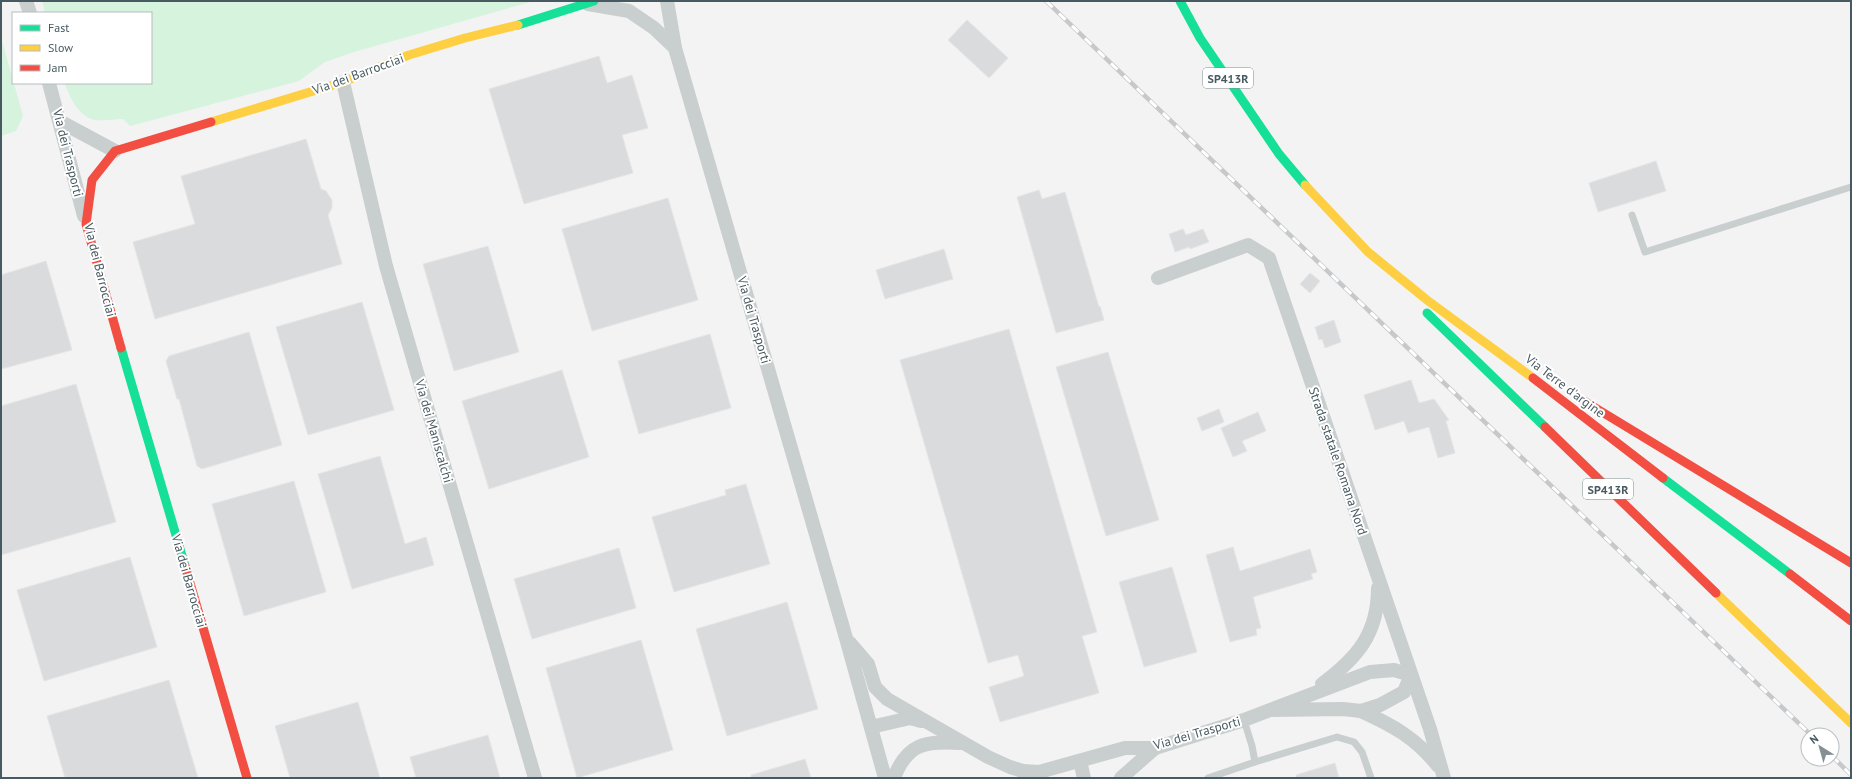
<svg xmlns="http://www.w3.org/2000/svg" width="1852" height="779" font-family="'PT Sans',sans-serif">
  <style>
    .green { fill: #d6f3dd }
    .building { fill: #d9dbdc; stroke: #e5e5e6 }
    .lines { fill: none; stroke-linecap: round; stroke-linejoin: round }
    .lane { stroke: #c9cecf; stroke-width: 7 }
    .street { stroke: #c9cecf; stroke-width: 14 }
    .fast { stroke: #16e098; stroke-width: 9 }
    .slow { stroke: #ffcf43; stroke-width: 9 }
    .jam { stroke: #f24e42; stroke-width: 9 }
    .rail-casing { stroke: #c6c8ca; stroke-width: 4.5 }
    .rail { stroke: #fff; stroke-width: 3; stroke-dasharray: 9; stroke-linecap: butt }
    .labels { text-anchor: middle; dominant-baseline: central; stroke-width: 4; stroke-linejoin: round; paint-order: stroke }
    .shield { fill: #fff; stroke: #7f8c90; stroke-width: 1 }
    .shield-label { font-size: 12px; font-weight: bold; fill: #485a61 }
    .street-label { font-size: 13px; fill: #485a61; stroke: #fff }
  </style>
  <rect width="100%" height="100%" fill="#f3f3f3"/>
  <!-- green -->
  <g class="green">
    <path d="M42,1H534L354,52L325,62L299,81L130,126L123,119C114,119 104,121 95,120C79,117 69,97 65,83H151V13H45Z"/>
    <polygon points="1,37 23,116 16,131 1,136"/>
  </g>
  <!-- building -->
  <g class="building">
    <polygon points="967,20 1008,58 989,78 948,40"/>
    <polygon points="599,56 607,83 632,75 648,128 622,135 633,173 524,204 489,89"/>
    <polygon points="306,139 321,189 326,191 332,200 332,208 328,215 342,264 155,319 133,242 195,224 181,176"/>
    <polygon points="1656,161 1666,191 1598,212 1589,183"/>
    <polygon points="1039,190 1042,199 1065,192 1099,307 1100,306 1104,320 1056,333 1017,197"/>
    <polygon points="668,198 698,300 592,331 562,229"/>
    <polygon points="1183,229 1186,235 1203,229 1209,242 1190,249 1189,247 1175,252 1169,234"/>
    <polygon points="488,246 519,352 454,371 423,264"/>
    <polygon points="944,249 953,279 885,299 876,270"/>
    <polygon points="46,261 72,350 1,369 1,275"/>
    <polygon points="1310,273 1320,281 1310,293 1300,284"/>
    <polygon points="362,302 394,410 308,435 276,327"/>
    <polygon points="1334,320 1341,342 1325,348 1322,339 1319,340 1315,327"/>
    <polygon points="1009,329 1097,632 1082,636 1099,693 1000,722 989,687 1024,676 1018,655 988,663 900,360"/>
    <polygon points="249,332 282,445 202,469 197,466 179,399 177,399 166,361 169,356"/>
    <polygon points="710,334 731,408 639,434 618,361"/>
    <polygon points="1108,352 1159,520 1106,536 1056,367"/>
    <polygon points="562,370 589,457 489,489 462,401"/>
    <polygon points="1411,380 1419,403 1434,399 1449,420 1446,421 1455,453 1438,458 1429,427 1408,433 1404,421 1375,430 1364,395"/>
    <polygon points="76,384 116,522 1,555 1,406"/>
    <polygon points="1219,409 1224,422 1202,431 1197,418"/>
    <polygon points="1258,412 1266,431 1242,441 1247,451 1233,457 1221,428"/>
    <polygon points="380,456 405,544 426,537 434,565 352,589 318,474"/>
    <polygon points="294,481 326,592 244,616 212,504"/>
    <polygon points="746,484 770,564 674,592 652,517 726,495 725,490"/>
    <polygon points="1233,547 1240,571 1310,549 1317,572 1311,574 1313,579 1253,597 1261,628 1256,629 1257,635 1230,642 1206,555"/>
    <polygon points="619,548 636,608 532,639 514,579"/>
    <polygon points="130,557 157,647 44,681 17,590"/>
    <polygon points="1172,567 1197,652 1144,667 1119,582"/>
    <polygon points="787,602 818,709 727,736 696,629"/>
    <polygon points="641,640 673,750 577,778 546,668"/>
    <polygon points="169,680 198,778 65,778 47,716"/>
    <polygon points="358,702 380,778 290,778 275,726"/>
    <polygon points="488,735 500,778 416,778 410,757"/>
    <polygon points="805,759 811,778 751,778 751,775"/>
    <polygon points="1335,763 1339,778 1296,778 1296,775"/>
  </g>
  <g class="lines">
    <!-- lane -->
    <g class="lane">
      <polyline points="1632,215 1645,252 1851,187"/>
      <polyline points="1255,762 1337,737 1354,742 1362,752 1371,778"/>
      <polyline points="1208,778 1255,762 1252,746 1244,720"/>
    </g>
    <!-- street -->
    <g class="street">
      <polyline points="26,1 30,13"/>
      <polyline points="667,1 675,48 846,638 885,778"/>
      <polyline points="588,4 629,11 654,28 675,48"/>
      <polyline points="343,82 386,266 535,778"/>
      <polyline points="49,83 84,216"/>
      <polyline points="61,122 115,151"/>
      <polyline points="1158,278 1248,245 1269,258 1430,729 1444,778"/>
      <polyline points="850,643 868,664 875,687 887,699 988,757 1010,767 1023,771 1039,772 1125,748 1155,748 1244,720 1370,672 1394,670 1411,675 1404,692 1380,705 1361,711 1343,709 1272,710"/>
      <path d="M1322,684C1357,658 1378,634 1378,588"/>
      <path d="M1361,711C1392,725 1416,738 1438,766"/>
      <polyline points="871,727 910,718 921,721"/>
      <polyline points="1080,761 1084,778"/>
      <path d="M894,778C907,743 926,741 960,743"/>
      <polyline points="1121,778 1155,748"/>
    </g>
    <!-- fast -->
    <g class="fast">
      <polyline points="1180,1 1200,38 1279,154 1305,185"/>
      <polyline points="518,25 594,1"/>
      <polyline points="1427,313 1545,427"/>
      <polyline points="121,348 185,566"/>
      <polyline points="1663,478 1790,574"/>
    </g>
    <!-- slow -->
    <g class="slow">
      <polyline points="211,122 343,82 409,55 465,38 518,25"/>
      <polyline points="1305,185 1368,252 1427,300 1533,378"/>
      <polyline points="1716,593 1851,723"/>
    </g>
    <!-- jam -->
    <g class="jam">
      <polyline points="121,348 86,224 92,180 115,151 211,122"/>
      <polyline points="1533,378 1663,478"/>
      <polyline points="1579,398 1851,563"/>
      <polyline points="1545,427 1716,593"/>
      <polyline points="185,566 247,778"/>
      <polyline points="1790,574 1851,621"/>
    </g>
    <defs>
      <g id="rail">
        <polyline points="1046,1 1811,735"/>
        <polyline points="1832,756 1851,775"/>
      </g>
    </defs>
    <!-- rail casing -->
    <use href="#rail" class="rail-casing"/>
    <!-- rail -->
    <use href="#rail" class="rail"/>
  </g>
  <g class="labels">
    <!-- shield labels -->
    <g class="shield">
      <rect x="1203" y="68" width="50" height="20" rx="3"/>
      <rect x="1583" y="479" width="50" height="20" rx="3"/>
    </g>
    <g class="shield-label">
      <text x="1228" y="78">SP413R</text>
      <text x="1608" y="489">SP413R</text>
    </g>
    <!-- street labels -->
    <g class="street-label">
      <text transform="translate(358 74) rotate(-20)">Via dei Barrocciai</text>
      <text transform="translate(68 153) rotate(76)">Via dei Trasporti</text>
      <text transform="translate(100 270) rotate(76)">Via dei Barrocciai</text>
      <text transform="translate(754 320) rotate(74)">Via dei Trasporti</text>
      <text transform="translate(1565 386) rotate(37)">Via Terre d'argine</text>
      <text transform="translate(434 431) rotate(74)">Via dei Maniscalchi</text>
      <text transform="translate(1338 461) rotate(71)">Strada statale Romana Nord</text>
      <text transform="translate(189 581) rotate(74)">Via dei Barrocciai</text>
      <text transform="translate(1197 733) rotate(-16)">Via dei Trasporti</text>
    </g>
  </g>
  <!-- border -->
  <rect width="1852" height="779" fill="none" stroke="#485a61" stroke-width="4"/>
  <!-- legend -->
  <rect x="12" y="12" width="140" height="72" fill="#ffffff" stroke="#b6bdc0"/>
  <rect x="20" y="25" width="20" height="6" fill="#16e098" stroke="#b6bdc0"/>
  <text x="48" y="32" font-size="12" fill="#485a61">Fast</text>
  <rect x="20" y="45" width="20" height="6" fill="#ffcf43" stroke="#b6bdc0"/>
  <text x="48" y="52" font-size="12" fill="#485a61">Slow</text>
  <rect x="20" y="65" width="20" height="6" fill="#f24e42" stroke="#b6bdc0"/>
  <text x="48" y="72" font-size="12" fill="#485a61">Jam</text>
  <!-- north arrow -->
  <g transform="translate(1820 747) rotate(323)"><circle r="19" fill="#ffffff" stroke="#b6bdc0"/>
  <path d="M0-3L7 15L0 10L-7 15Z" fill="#849094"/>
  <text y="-6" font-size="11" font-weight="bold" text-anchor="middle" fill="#485a61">N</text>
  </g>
</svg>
